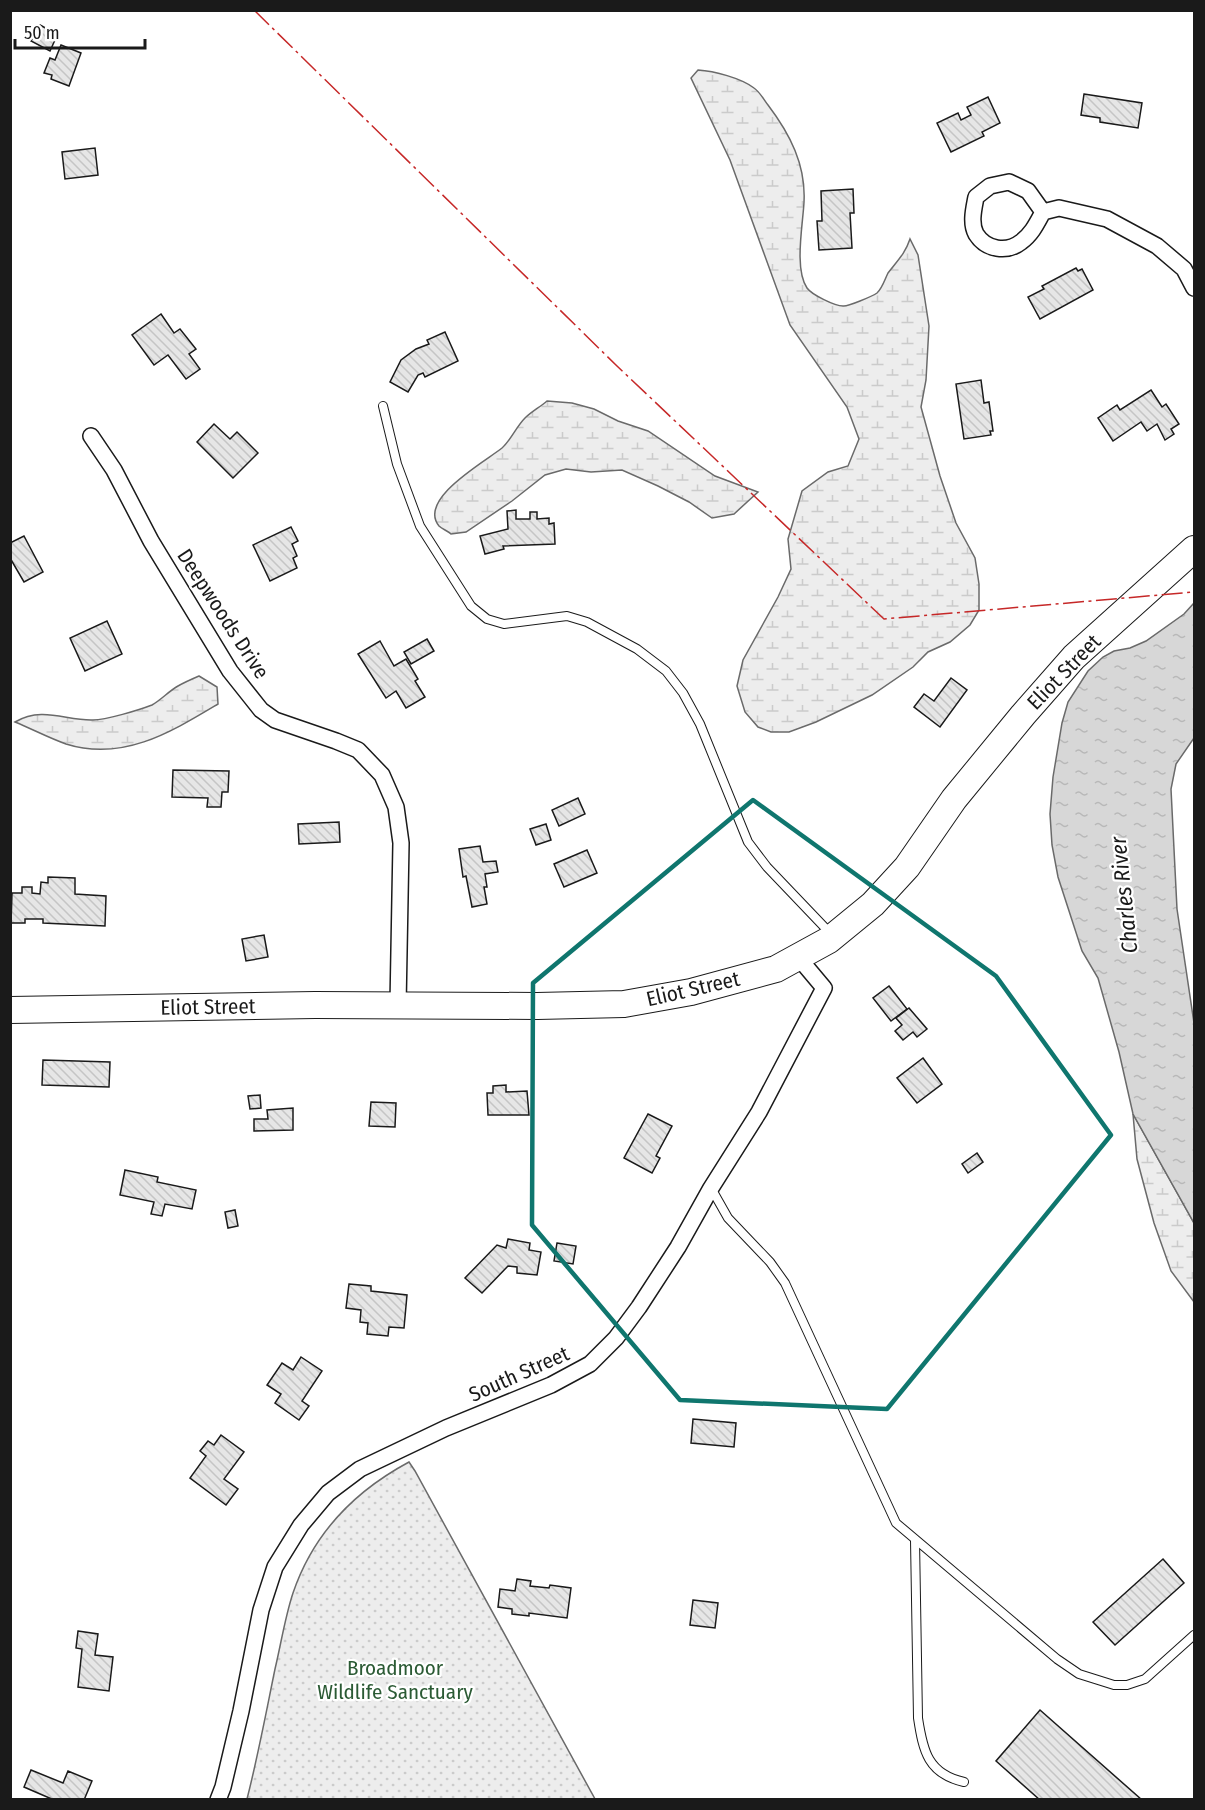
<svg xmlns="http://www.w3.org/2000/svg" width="1205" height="1810" font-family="'Fira Sans Condensed',sans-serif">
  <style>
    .wetland { fill: url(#wetland-marsh); stroke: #6a6a6a; stroke-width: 1.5 }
    .park { fill: url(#park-dots); stroke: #6a6a6a; stroke-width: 1.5 }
    .water { fill: url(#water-ripples); stroke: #6a6a6a; stroke-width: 1.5 }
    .building { fill: url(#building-back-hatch); stroke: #1a1a1a; stroke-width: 1.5 }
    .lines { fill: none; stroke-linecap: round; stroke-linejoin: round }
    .service-casing { stroke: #1a1a1a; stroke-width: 10 }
    .minor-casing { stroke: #1a1a1a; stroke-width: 18 }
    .primary-casing { stroke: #1a1a1a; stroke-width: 28 }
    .service { stroke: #fff; stroke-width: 8 }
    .minor { stroke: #fff; stroke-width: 15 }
    .primary { stroke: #fff; stroke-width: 26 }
    .power { stroke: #c62828; stroke-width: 1.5; stroke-dasharray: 21 4.5 3 4.5; stroke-linecap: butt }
    .marked { fill: none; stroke: #0f766e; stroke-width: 4.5; stroke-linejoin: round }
    .labels { text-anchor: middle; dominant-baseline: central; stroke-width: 4.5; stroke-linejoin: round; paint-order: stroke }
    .street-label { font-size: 21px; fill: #1a1a1a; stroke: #fff }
    .park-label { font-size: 21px; fill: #2b5a34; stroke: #fff }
    .water-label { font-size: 22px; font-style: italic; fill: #1a1a1a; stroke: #fff }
  </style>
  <defs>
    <pattern id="wetland-marsh" width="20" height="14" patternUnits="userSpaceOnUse" patternTransform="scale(1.5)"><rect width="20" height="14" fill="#ededed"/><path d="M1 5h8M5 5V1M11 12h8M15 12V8" fill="none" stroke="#cbcbcb"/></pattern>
    <pattern id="park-dots" width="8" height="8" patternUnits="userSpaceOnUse" patternTransform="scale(1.5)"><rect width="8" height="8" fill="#ededed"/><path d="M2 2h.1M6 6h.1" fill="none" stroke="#cbcbcb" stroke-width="1.8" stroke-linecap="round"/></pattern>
    <pattern id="water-ripples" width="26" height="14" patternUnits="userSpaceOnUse" patternTransform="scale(1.5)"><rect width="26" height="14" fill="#d7d7d7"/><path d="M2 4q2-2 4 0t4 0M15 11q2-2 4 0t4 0" fill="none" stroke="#b8b8b8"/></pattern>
    <pattern id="building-back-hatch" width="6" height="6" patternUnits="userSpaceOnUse" patternTransform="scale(1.5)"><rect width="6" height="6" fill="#e6e6e6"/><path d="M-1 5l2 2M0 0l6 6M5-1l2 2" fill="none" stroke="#c5c5c5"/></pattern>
  </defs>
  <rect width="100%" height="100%" fill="#fff"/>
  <!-- wetland -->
  <g class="wetland">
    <path d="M698,70C714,71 741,78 754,88C760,92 764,100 768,105C790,134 806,165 804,202C803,224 794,269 807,288C812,295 835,306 843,306C847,307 873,296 877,293C882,289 885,279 888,273C897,261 905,254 910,239L918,255L929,326L926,380L921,407L940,476L956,523L975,558L979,584V610L970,625L950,642L928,652L913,667L872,695L816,722L789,732H771L758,727L745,712L737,686L743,660L778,597L791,569L788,539L802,491L828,472L848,466L859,439L847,407L790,325L730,160L691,78Z"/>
    <path d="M547,401L572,403L594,409L618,421L648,431L715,476L758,492L734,514L712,518L689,502L658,486L622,470L591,472L566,469L545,475L512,501L466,532L451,534C448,531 442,529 439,526C417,499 486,461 502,448C511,440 516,427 525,418C531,412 540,407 547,401Z"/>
    <path d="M199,676L217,687L218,704C171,732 123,762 66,744C49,738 32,729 15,722C43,706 66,721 93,720C106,720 139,710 152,705C161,700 169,691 178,686C185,682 192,679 199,676Z"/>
    <polygon points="1133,1114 1194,1223 1194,1302 1171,1271 1154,1223 1137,1159"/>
  </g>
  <!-- park -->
  <path class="park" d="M409,1462L415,1471L595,1799H247C258,1756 266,1713 275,1669C281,1644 285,1617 293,1593C313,1534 355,1491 409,1462Z"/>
  <!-- water -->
  <polygon class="water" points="1194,603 1194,738 1176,764 1171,789 1177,909 1194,1023 1194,1223 1133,1114 1119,1052 1098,978 1082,951 1058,877 1052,845 1050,814 1053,777 1062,723 1068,702 1088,671 1103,657 1114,651 1130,648 1146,641 1184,614"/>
  <!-- building -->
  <g class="building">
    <polygon points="40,25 51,31 47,37 55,40 50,51 31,41"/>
    <polygon points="61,45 81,53 69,86 51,79 52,75 44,73 50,58 55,60"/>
    <polygon points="1084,94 1142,103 1138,128 1100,122 1100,118 1081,115"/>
    <polygon points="988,97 1000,123 982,132 984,136 951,152 937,123 958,113 961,120 971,115 967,107"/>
    <polygon points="95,148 98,175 65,179 62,152"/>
    <polygon points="853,189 854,213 850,213 852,248 819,250 817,221 822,221 821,191"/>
    <polygon points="1076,268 1078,271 1082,269 1093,290 1040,319 1028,297 1044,289 1042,286"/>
    <polygon points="161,314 174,333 180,329 196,349 189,354 200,369 186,379 168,355 154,365 132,335"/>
    <polygon points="445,332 458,361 425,377 423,373 418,375 408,392 390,382 401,360 416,349 429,344 427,340"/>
    <polygon points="981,380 984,403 989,402 993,431 990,431 991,435 964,439 956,384"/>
    <polygon points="1151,390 1162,407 1166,404 1179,424 1171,429 1174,434 1165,440 1157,424 1147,431 1141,422 1113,441 1098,418 1117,405 1120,410"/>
    <polygon points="214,424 230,439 237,432 258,453 233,478 197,442"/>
    <polygon points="516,510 516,519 530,519 530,512 537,512 537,519 549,518 549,524 554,523 555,544 503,546 504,549 485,554 480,536 508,529 507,511"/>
    <polygon points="291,527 298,541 292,544 297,556 293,558 297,568 270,581 253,545"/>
    <polygon points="24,536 43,572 24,582 10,558 10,543"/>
    <polygon points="107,621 122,654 85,671 70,638"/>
    <polygon points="427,639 434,651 411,664 404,652"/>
    <polygon points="380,641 394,666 406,659 418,679 415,681 425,697 406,708 396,691 386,698 358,654"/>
    <polygon points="951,678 967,690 940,727 914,707 924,694 934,701"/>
    <polygon points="173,770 229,771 228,792 222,792 221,807 207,807 208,798 172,797"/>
    <polygon points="578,798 585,814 559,826 552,810"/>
    <polygon points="339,822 340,842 299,844 298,824"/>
    <polygon points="546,824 551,840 536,845 530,829"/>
    <polygon points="480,846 483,862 496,861 498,872 485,874 487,887 484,887 487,904 472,907 466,876 463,877 459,849"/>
    <polygon points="587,850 597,873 564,887 554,864"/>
    <polygon points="48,877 75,878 75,894 106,896 105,926 43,923 43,919 25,919 25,923 11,923 12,893 22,893 22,887 32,887 32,893 40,894 41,882 48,883"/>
    <polygon points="264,935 268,957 246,961 242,939"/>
    <polygon points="889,986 907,1009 891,1021 873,998"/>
    <polygon points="909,1008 927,1029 917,1037 913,1032 903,1040 895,1031 902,1025 896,1018"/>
    <polygon points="923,1058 942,1084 917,1103 897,1078"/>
    <polygon points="43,1060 110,1062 109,1087 42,1085"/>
    <polygon points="506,1085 506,1092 527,1091 529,1115 488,1115 487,1093 493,1093 493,1086"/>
    <polygon points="260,1095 261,1108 250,1109 248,1096"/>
    <polygon points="371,1102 396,1103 395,1127 369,1126"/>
    <polygon points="293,1108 293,1130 254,1131 254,1119 268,1119 267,1110"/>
    <polygon points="648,1114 672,1126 656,1156 660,1158 652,1173 624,1158"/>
    <polygon points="977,1153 983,1162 968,1173 962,1164"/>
    <polygon points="125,1170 158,1177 157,1182 196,1190 192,1209 165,1204 162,1216 151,1214 154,1202 120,1195"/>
    <polygon points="235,1210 238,1226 228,1228 225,1212"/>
    <polygon points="508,1239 530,1243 529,1250 541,1252 537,1275 517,1273 517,1267 508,1266 482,1293 465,1278 497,1245 506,1248"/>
    <polygon points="557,1243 576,1246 573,1264 554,1261"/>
    <polygon points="349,1284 371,1286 371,1291 407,1295 404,1328 389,1327 388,1336 367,1334 368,1323 360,1322 361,1310 346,1308"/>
    <polygon points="301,1357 322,1371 302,1401 309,1406 299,1420 275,1403 281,1394 267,1385 282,1363 293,1370"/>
    <polygon points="693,1419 736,1423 734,1447 691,1443"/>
    <polygon points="221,1435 244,1452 224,1479 238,1489 226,1505 190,1478 206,1456 200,1451 208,1441 214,1445"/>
    <polygon points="1163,1559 1184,1583 1115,1645 1093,1622"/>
    <polygon points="517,1579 531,1581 530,1586 549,1588 550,1585 571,1588 567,1618 529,1613 529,1616 512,1614 512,1609 498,1607 500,1589 515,1591"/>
    <polygon points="693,1600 718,1603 715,1628 690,1625"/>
    <polygon points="78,1631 98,1634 95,1655 113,1657 109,1691 78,1687 82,1649 76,1648"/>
    <polygon points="1040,1710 1142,1800 1040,1800 996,1761"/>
    <polygon points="31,1770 63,1783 68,1771 92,1781 84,1800 54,1800 24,1787"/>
  </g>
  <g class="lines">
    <defs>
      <g id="service">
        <polyline points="383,406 397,464 420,526 471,606 487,619 504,624 567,616 587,622 637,649 666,671 683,693 700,724 748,842 767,867 830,933"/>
        <polyline points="711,1188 728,1218 770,1262 785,1283 896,1523 1057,1659 1079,1674 1114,1685 1127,1685 1145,1679 1194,1635"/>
        <path d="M915,1540L918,1718C923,1751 928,1774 964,1782"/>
      </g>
      <g id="minor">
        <path d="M1043,212L1028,191L1009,182L990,186L976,197C974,208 970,223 976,234C986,250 1007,253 1021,242C1032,234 1037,223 1043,212L1059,208L1107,219L1157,246L1184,269L1194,288"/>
        <polyline points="91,436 114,470 151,541 230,671 261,710 275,720 336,741 358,750 382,775 396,807 401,843 398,1005"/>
        <polyline points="218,1800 223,1787 241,1711 261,1610 275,1567 301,1525 328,1493 360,1469 446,1428 551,1385 590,1364 616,1338 639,1307 678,1247 711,1188 759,1112 824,988 798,957"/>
      </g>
      <polyline id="primary" points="10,1010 315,1005 537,1006 624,1004 691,992 776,969 829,940 873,904 907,867 954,799 1023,715 1074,657 1194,549"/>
    </defs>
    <!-- service casing -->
    <use href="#service" class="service-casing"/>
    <!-- minor casing -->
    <use href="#minor" class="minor-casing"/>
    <!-- primary casing -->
    <use href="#primary" class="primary-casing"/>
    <!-- service -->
    <use href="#service" class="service"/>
    <!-- minor -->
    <use href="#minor" class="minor"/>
    <!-- primary -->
    <use href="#primary" class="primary"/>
    <!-- power -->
    <polyline class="power" points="254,10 617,366 884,619 1194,592"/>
  </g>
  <!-- marked area -->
  <path class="marked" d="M753,800L996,976L1111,1135L887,1409L680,1400L532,1225L533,983Z"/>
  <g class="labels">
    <!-- street labels -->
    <g class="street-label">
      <text transform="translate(223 614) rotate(57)">Deepwoods Drive</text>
      <text transform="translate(1064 672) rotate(-46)">Eliot Street</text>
      <text transform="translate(693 989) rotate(-13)">Eliot Street</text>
      <text transform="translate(208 1007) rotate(-1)">Eliot Street</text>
      <text transform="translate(519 1374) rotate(-24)">South Street</text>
    </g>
    <!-- park labels -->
    <g class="park-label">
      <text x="395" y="1668">Broadmoor<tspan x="395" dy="24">Wildlife Sanctuary</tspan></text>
    </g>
    <!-- water labels -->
    <g class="water-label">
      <text transform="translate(1124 895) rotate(-96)">Charles River</text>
    </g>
  </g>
  <!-- border -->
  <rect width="1205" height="1810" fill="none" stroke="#1a1a1a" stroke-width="24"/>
  <!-- scale -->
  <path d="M15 39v9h130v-9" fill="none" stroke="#1a1a1a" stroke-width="3"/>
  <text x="24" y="39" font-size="18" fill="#1a1a1a" stroke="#ffffff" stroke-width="4.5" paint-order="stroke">50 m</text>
</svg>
